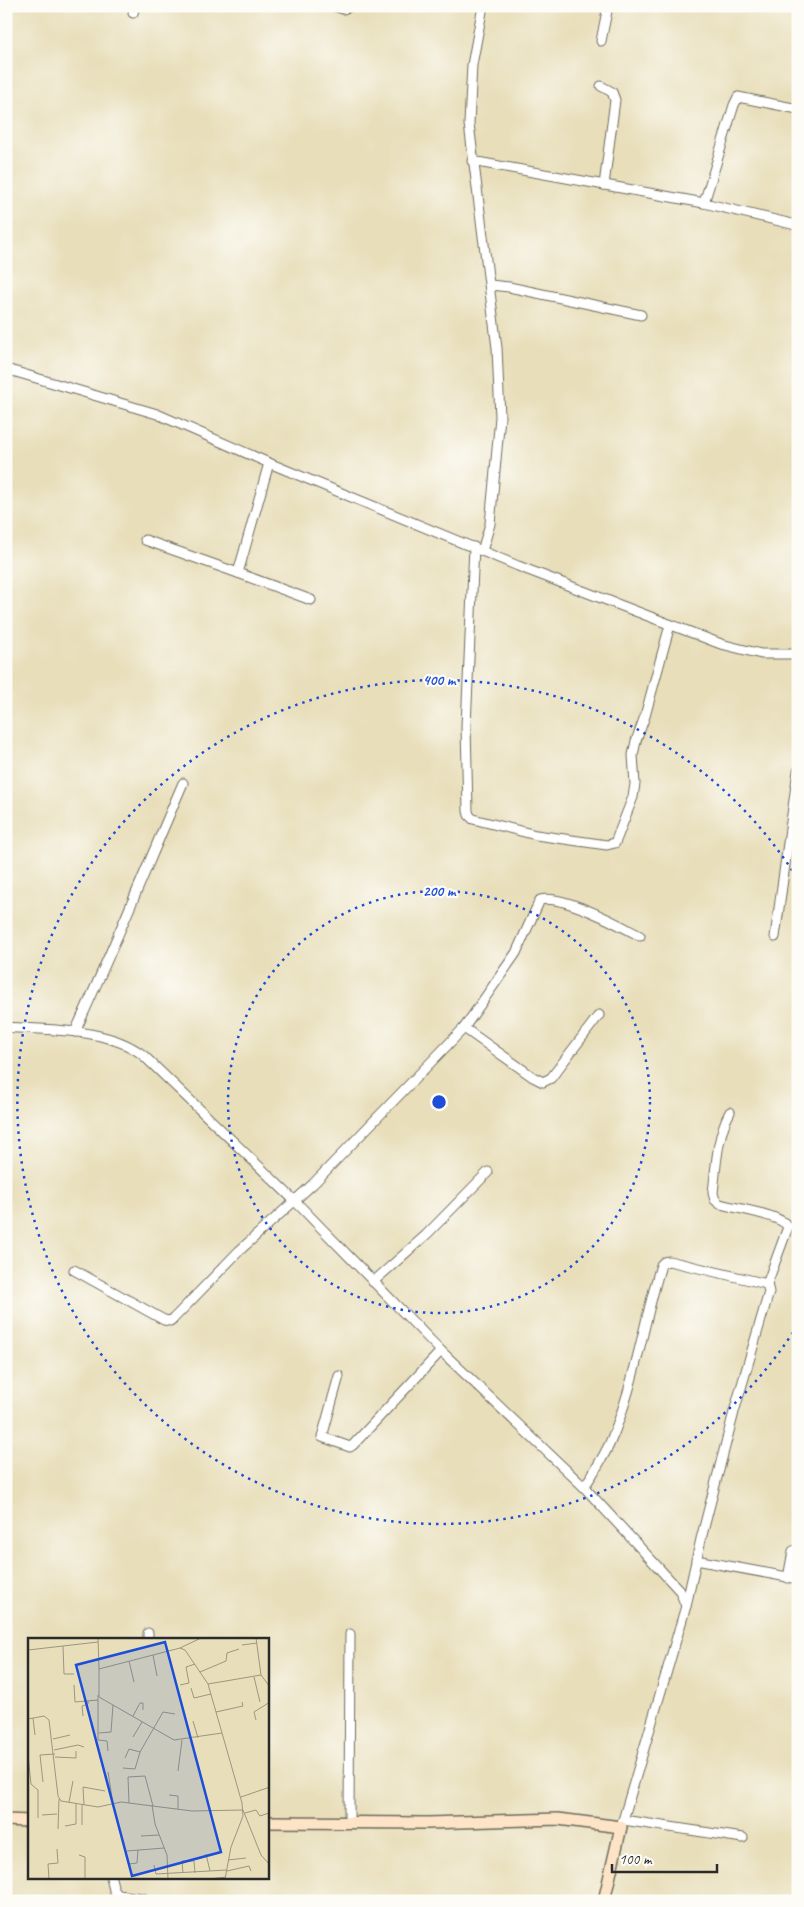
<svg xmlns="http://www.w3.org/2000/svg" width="804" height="1907" font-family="Caveat,sans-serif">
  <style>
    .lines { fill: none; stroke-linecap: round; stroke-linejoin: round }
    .minor-casing { stroke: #6d6a5d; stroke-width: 11 }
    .secondary-casing { stroke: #6d6a5d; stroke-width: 14 }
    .minor { stroke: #fff; stroke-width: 9 }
    .secondary { stroke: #fee4c6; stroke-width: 11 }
    .ring { fill: none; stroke: #1d4ed8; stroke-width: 2.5; stroke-dasharray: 2.5 5 }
    .inset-road { fill: none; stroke: #9c9681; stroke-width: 1 }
    .view { fill: #1d4ed8; fill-opacity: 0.15; stroke: #1d4ed8; stroke-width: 2.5 }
    .inset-edge { fill: none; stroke: #2b2b2b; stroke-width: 2.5 }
    .centre { fill: #1d4ed8; stroke: #fdfcf7; stroke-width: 2.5 }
    .ring-label { font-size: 15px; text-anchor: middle; font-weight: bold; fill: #1d4ed8; stroke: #fdfcf7; stroke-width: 4.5; stroke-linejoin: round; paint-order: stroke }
  </style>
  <rect width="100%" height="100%" fill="#fdfcf7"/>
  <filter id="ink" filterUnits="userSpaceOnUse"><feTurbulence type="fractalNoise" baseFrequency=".02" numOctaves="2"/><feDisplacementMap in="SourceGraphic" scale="10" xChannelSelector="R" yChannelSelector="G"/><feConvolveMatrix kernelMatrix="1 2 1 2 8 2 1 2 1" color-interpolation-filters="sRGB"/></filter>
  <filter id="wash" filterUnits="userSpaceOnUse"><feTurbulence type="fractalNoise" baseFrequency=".0096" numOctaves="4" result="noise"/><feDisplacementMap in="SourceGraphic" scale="20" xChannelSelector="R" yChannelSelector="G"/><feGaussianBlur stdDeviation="1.12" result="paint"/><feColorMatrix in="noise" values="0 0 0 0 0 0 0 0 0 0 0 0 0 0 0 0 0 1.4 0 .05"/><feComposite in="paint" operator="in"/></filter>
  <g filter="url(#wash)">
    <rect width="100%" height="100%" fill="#e8deba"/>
  </g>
  <g filter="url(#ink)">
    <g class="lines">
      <defs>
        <g id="minor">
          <polyline points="334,6 343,9 351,6"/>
          <polyline points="133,13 135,6"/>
          <polyline points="601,41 608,6"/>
          <polyline points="601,86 612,92 615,100 604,185"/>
          <polyline points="472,161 704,203 796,225"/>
          <polyline points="704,203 734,105 738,97 798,109"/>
          <polyline points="490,285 509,287 641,315"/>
          <polyline points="6,369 157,414 269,463 518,566 721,644 761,654 798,654"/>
          <polyline points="269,463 238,573 311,600"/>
          <polyline points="145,540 238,573"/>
          <polyline points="474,547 466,726 468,811 469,815 473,819 536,835 607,845 615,843 633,797 635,784 633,755 636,741 645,716 670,625"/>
          <polyline points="482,551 490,524 500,417 497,348 469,124 472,65 483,6"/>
          <polyline points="775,937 798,771"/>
          <path d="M6,1027C49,1031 107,1027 143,1055L294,1200L441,1351L584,1487L680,1591L686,1606L621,1827"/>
          <polyline points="464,1028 533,1077 543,1082 551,1078 599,1015"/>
          <path d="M75,1032C113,950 147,866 183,783"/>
          <path d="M74,1270L164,1320L170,1321L174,1318L239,1251L313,1184L464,1028L516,953L540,900C562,894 620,925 640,936"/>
          <polyline points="373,1282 426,1235 488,1172"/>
          <polyline points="339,1376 322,1437 350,1447 353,1445 441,1351"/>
          <path d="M584,1487C593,1474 602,1459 609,1445C634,1389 643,1324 661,1265L664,1262L669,1261L767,1284"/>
          <polyline points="696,1560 798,1579"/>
          <polyline points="788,1578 793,1551 798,1549"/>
          <path d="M686,1606L701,1539L734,1412L769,1292L767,1284L788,1227C783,1215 734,1208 720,1204L715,1200L713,1193C716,1167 717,1135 730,1112"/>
          <polyline points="148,1640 148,1633"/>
          <polyline points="623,1820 743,1838"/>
          <polyline points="349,1823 350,1634"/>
          <polyline points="111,1878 114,1890 118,1895 143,1898"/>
        </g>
        <g id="secondary">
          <polyline points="6,1820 29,1821"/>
          <polyline points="268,1822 428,1823 558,1819 621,1827 604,1901"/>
        </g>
      </defs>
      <!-- minor casing -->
      <use href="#minor" class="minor-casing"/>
      <!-- secondary casing -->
      <use href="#secondary" class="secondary-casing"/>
      <!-- minor -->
      <use href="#minor" class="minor"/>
      <!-- secondary -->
      <use href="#secondary" class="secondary"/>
    </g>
  </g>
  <!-- distance rings -->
  <g class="ring">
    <circle cx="439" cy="1102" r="211"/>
    <path d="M797 1326A422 422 0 1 1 797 878"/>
  </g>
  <!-- overview -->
  <g transform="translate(28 1638)">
    <rect width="241" height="241" fill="#e8deba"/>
    <path class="inset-road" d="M70,0L71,31L152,10L173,0M228,0L233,37L242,49M214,7L229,5M35,8L36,36H46M152,10L157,12L180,46L214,165L215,178L203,209L197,241M0,12L70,4M125,17L129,38M101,23L106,44M0,27V45M71,31V59L146,102L194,95M172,34L198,23L199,15L211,11M226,39L232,64M180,46L233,37M46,47L47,64L70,62M152,47L161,45L158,29L167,26M163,50L166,60L183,56M70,57V102L79,103L80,113M188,74L215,68L214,64M55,78L54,68L60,66V63M105,78L112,65H115V72M5,80L7,97M0,81L16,78L21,82L30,158L33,163L70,169L93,164L164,173L215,172L233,217L242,227M228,82L226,74L242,64M165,83L170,100M71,95L83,94L85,67M105,99L114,84M25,101L42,97M26,112L50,107L56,109M0,117L3,146L10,152V180M27,119L48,120V113M97,120L101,111L112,114M95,130L107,131L112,114L135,74L147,76M150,133L154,102M80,134L85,166M15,144L12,117L27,116M141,157L150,158V171M213,159L242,149M41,164L45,143M101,165L100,139L117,138L125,168M56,167L55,149L77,153M124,167L127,186L139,217L140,241M217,175L228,172L232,178L241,175M14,177L29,176M54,187V167M37,188L48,186V166M30,191L31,161M113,198L131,197M99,213L136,210M178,216L182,233M51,217L57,219V241M200,222L218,220M101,226L109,225L110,212M126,227L128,236L199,232M199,233L221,228L223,233M155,235L154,223H166L167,235M21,241L20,226L30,225L29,211M181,241L198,239"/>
    <path class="view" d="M137,4L193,214L104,238L48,27Z"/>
    <rect width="241" height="241" class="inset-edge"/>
  </g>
  <circle cx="439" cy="1102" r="8" class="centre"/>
  <g class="ring-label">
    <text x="439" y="685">400 m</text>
    <text x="439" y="896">200 m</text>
  </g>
  <!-- margin -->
  <rect width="804" height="1907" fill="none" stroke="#fdfcf7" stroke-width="25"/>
  <!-- scale -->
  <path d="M612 1864v8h105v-8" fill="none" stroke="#2b2b2b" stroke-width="2.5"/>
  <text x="619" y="1864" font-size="15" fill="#2b2b2b" stroke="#fdfcf7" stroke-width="4" paint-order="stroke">100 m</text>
</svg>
